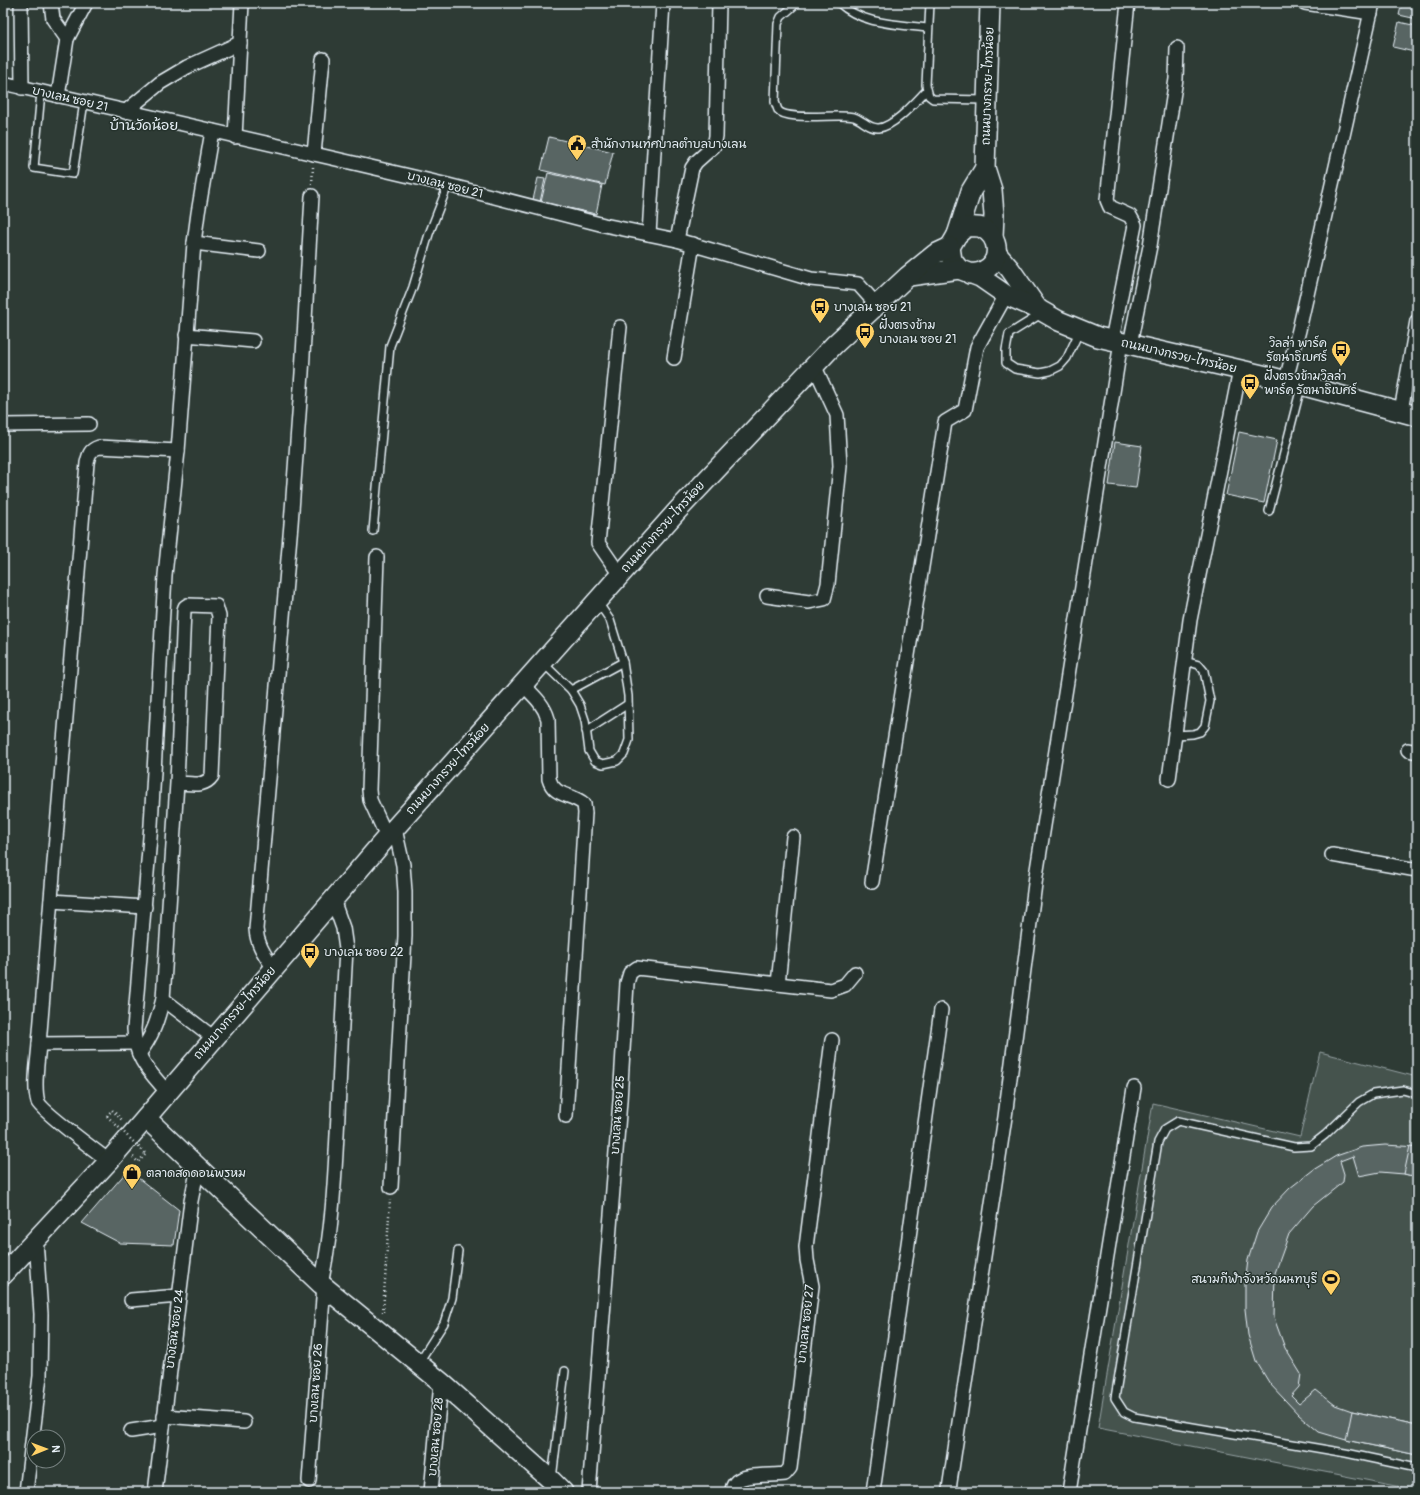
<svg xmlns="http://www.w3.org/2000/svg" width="1420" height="1495" font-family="Pangolin,'Playpen Sans Thai',sans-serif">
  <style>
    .grass { fill: #45524e; stroke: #96a2a3 }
    .building { fill: #596563; stroke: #e8f1f8 }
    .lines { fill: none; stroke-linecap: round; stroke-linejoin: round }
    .lane-casing { stroke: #e8f1f8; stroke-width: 10 }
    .street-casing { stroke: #e8f1f8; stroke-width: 16 }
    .secondary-casing { stroke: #e8f1f8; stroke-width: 22 }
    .path { stroke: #e8f1f8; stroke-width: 2.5; stroke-dasharray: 1 3; stroke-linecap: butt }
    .lane { stroke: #26332d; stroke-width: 7 }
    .street { stroke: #26332d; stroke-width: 13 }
    .secondary { stroke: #26332d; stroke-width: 19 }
    .path-bridge { stroke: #e8f1f8; stroke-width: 2.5; stroke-dasharray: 1 3; stroke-linecap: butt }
    .labels { text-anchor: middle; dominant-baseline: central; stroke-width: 3; stroke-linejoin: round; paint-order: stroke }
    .street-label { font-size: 12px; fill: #e8f1f8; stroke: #26332d }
    .poi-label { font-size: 12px; fill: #e8f1f8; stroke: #26332d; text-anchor: start }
    .quarter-label { font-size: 14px; fill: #e8f1f8; stroke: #26332d }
  </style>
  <rect width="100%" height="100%" fill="#2e3b35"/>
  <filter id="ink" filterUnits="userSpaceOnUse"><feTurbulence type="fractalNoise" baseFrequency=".025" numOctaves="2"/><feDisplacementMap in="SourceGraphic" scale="8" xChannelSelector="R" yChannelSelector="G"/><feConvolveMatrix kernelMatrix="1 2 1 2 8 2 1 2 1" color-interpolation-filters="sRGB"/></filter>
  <g filter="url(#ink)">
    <!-- grass -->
    <polygon class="grass" points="1320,1052 1417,1077 1417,1490 1098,1428 1153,1103 1300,1137"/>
    <!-- building -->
    <g class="building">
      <polygon points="1402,3 1417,3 1417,19 1399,15"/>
      <polygon points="1399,22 1417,26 1417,40 1414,52 1393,47"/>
      <polygon points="549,137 613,152 605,185 541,170"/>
      <polygon points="548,173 602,185 596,214 541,202"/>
      <polygon points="538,178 545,179 540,202 533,200"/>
      <polygon points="1239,432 1277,440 1264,503 1226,495"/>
      <polygon points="1115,442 1142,446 1136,488 1109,485"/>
      <polygon points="1385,1145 1417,1147 1417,1177 1404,1174 1380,1172 1359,1176 1353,1156 1340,1161 1344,1174 1343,1182 1313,1206 1289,1234 1275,1273 1274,1318 1285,1348 1301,1374 1299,1387 1291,1396 1299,1404 1316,1390 1335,1405 1352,1411 1417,1425 1417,1455 1346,1440 1319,1432 1299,1415 1270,1384 1256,1361 1248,1335 1245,1309 1245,1284 1248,1260 1257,1232 1272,1207 1290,1188 1313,1170 1336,1156 1362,1147"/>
      <polygon points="1410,1146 1417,1147 1417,1177 1404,1174"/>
      <polygon points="128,1170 179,1210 174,1245 120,1243 82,1223"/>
      <polygon points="1352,1411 1417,1425 1417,1455 1346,1440"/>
    </g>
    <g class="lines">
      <defs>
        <g id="lane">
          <path d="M797,3L781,17L778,24L775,102C776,104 777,108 778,110C787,122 839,113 854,117C863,120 869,129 879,128C895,126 916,101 927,90"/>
          <path d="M839,3C863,25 897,24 928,28"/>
          <polyline points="930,3 926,85 929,96 933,99 985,100"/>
          <polyline points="41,92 34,168 73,174 84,102"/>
          <polyline points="1041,314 1009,334 1006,350 1006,363 1015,369 1040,373 1050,371 1060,366 1067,358 1080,330"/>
          <polyline points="1269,511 1301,387"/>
          <polyline points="373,531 390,346 413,287 429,234 448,185"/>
          <polyline points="543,663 571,690 580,705 585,720 589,751 595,761 603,764 617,761 624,754 629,740 628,696 623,662 610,620 597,601"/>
          <polyline points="571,690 623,662"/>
          <polyline points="586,731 628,704"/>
          <polyline points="1175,735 1193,734 1200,732 1205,726 1210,701 1204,671 1199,665 1185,661"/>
          <polyline points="1417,1094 1403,1090 1373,1094 1359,1102 1325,1135 1311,1146 1294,1147 1178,1121 1165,1129 1158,1142 1115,1398 1124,1412 1134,1417 1346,1453 1417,1468"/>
          <polyline points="419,1362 444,1323 452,1298 458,1251"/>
          <polyline points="552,1479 565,1371"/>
        </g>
        <g id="street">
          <polyline points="21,3 22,88"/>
          <polyline points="51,3 53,19 67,39"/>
          <polyline points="1305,3 1371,13"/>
          <polyline points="3,83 358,164 448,185 604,225 677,240 811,279 858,284 876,304"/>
          <polyline points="58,96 67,39 86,3"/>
          <polyline points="125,112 160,83 187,67 240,43"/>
          <polyline points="235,137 242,3"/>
          <polyline points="314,154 323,59"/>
          <polyline points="649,234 663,3"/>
          <polyline points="677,240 692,168 696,162 714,146 716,136 719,3"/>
          <polyline points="194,243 259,251"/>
          <polyline points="186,335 253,341"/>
          <polyline points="1112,340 1135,225 1130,216 1110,207 1107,200 1128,3"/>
          <polyline points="1130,344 1150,246 1176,79 1177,48"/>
          <polyline points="674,358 693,244"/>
          <polyline points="1286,380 1299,330 1373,3"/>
          <polyline points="1401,411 1417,321"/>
          <polyline points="3,425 89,424"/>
          <polyline points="377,557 369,790 370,800 387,837"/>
          <polyline points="620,575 598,543 620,327"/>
          <polyline points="767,596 809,602 824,599 828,584 840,466 837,415 814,365"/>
          <path d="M523,685C533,695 544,704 548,719L549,779C554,797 571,793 584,804L585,813L566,1116"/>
          <polyline points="1408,750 1417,752"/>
          <polyline points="1169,779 1190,620 1240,370"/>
          <polyline points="1332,855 1417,870"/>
          <polyline points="872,882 945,422 965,410 977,347 1006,295"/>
          <polyline points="51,901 145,907"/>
          <path d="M274,969C265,955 257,945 256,929L291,524L302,373L312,196"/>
          <polyline points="778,984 793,837"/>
          <polyline points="163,999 214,1038"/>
          <polyline points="39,1044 135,1043"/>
          <path d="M139,1054C153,1035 157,1022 163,999L177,783L184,610L185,607L188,605L216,606L219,616L212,776C204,788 191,783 177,783"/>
          <path d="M167,1092C149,1071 135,1059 134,1029L151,825L165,575L178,451L194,243L198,213L212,131"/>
          <path d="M109,1161C97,1152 42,1111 38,1102C33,1086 38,1060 39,1044L87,463C89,454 90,450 99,447L178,451"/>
          <polyline points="391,1187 405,936 405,892 403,865 395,829"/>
          <path d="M321,1284C333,1229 335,1172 338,1115C340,1060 343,1004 346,949L343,928L333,900"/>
          <polyline points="131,1300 179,1296"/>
          <polyline points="164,1416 244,1422"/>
          <polyline points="131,1431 163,1426"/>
          <polyline points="309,1481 324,1285"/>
          <polyline points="949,1489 1005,1117 1036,876 1121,342"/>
          <polyline points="26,1492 40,1376 41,1314 36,1240"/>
          <polyline points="155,1492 191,1201 198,1167"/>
          <polyline points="431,1492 441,1382"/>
          <polyline points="589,1492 620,1101 627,983 630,973 637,968 831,990 845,985 855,973"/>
          <path d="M732,1492C732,1489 733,1485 735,1483C742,1473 773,1476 785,1474L790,1468L812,1286L807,1260L806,1247L832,1040"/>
          <polyline points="873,1492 941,1010"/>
          <polyline points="1069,1492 1134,1088"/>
        </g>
        <g id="secondary">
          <polyline points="990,3 985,168 992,190 994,215 993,236"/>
          <polyline points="957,235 971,191 985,168"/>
          <polyline points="997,254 1010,269 1038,309"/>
          <path d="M970,274C974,273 980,273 983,271C1002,262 1000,237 982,228C978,226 971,227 966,227L957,235L950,247L952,260L959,269L980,277L1006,295L1038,309L1059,321L1098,337L1271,377L1417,416"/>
          <polyline points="909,276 959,269"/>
          <polyline points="146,1118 321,1284 441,1382 552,1481 563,1492"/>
          <polyline points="3,1275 109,1161 387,837 678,510 834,345 908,276 935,254 950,247"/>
        </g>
      </defs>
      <!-- lane casing -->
      <use href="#lane" class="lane-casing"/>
      <!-- street casing -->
      <use href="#street" class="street-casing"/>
      <!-- secondary casing -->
      <use href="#secondary" class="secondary-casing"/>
      <!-- path -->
      <g class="path">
        <polyline points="312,184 313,167"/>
        <polyline points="107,1116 112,1110 122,1120"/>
        <polyline points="133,1157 138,1162 146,1154"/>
        <polyline points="383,1312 390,1200"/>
      </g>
      <!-- lane -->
      <use href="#lane" class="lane"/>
      <!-- street -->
      <use href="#street" class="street"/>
      <!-- secondary -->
      <use href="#secondary" class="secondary"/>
      <!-- path-bridge -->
      <polyline class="path-bridge" points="107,1116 146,1154"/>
    </g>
  </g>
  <!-- icons -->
  <defs>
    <symbol id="civic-pin" viewBox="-11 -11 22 30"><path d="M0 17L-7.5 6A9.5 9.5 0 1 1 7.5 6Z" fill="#ffd166" stroke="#26332d"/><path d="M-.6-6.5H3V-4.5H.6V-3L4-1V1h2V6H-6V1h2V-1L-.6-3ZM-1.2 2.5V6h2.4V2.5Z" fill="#111"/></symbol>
    <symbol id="bus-pin" viewBox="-11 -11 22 30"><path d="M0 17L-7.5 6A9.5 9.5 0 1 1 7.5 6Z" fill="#ffd166" stroke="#26332d"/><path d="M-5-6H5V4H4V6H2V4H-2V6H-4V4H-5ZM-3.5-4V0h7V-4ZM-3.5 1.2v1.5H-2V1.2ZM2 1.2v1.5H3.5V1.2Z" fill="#111"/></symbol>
    <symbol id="shop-pin" viewBox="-11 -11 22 30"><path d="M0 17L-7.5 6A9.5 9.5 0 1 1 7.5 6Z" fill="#ffd166" stroke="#26332d"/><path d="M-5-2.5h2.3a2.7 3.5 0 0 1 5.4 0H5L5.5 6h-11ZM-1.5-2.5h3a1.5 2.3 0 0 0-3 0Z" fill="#111"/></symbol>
    <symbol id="stadium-pin" viewBox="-11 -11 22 30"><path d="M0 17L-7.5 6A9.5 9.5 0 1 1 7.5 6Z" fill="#ffd166" stroke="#26332d"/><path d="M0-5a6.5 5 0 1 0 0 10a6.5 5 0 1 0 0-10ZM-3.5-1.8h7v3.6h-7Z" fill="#111"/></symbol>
  </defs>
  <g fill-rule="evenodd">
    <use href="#civic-pin" x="566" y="133" width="22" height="30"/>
    <use href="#bus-pin" x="809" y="296" width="22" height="30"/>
    <use href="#bus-pin" x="854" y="321" width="22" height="30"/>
    <use href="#bus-pin" x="1330" y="339" width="22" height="30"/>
    <use href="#bus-pin" x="1239" y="372" width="22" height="30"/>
    <use href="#bus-pin" x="299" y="941" width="22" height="30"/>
    <use href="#shop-pin" x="121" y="1162" width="22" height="30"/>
    <use href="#stadium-pin" x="1320" y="1268" width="22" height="30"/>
  </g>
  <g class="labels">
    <!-- street labels -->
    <g class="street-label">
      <text transform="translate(988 86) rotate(-88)">ถนนบางกรวย-ไทรน้อย</text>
      <text transform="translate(70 99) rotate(13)">บางเลน ซอย 21</text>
      <text transform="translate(445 185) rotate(14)">บางเลน ซอย 21</text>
      <text transform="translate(1179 356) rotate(13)">ถนนบางกรวย-ไทรน้อย</text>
      <text transform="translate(663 527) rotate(-48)">ถนนบางกรวย-ไทรน้อย</text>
      <text transform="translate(448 769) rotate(-48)">ถนนบางกรวย-ไทรน้อย</text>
      <text transform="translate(235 1013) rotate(-49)">ถนนบางกรวย-ไทรน้อย</text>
      <text transform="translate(618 1115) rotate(-86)">บางเลน ซอย 25</text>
      <text transform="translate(806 1324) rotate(-84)">บางเลน ซอย 27</text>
      <text transform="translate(175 1329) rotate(-83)">บางเลน ซอย 24</text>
      <text transform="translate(316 1383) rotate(-86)">บางเลน ซอย 26</text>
      <text transform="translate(436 1437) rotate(-85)">บางเลน ซอย 28</text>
    </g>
    <!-- poi labels -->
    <g class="poi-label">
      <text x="591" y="144">สำนักงานเทศบาลตำบลบางเลน</text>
      <text x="834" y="307">บางเลน ซอย 21</text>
      <text x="879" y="325">ฝั่งตรงข้าม<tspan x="879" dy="14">บางเลน ซอย 21</tspan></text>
      <text x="1327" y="343" text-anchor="end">วิลล่า พาร์ค<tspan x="1327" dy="14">รัตนาธิเบศร์</tspan></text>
      <text x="1264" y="376">ฝั่งตรงข้ามวิลล่า<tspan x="1264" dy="14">พาร์ค รัตนาธิเบศร์</tspan></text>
      <text x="324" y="952">บางเลน ซอย 22</text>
      <text x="146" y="1173">ตลาดสดดอนพรหม</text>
      <text x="1317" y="1279" text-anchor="end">สนามกีฬาจังหวัดนนทบุรี</text>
    </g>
    <!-- quarter labels -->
    <g class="quarter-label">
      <text x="144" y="125">บ้านวัดน้อย</text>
    </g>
  </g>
  <!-- margin -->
  <rect width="1420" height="1495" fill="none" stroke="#26332d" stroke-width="16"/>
  <rect x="8" y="8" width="1404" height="1479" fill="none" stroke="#e8f1f8" stroke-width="1.5" filter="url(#ink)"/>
  <!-- north arrow -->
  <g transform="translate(46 1449) rotate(89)"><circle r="19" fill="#26332d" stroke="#747f7e"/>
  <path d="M0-3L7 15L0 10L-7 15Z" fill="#ffd166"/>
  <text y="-6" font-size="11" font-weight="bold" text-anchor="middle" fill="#e8f1f8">N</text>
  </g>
</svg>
